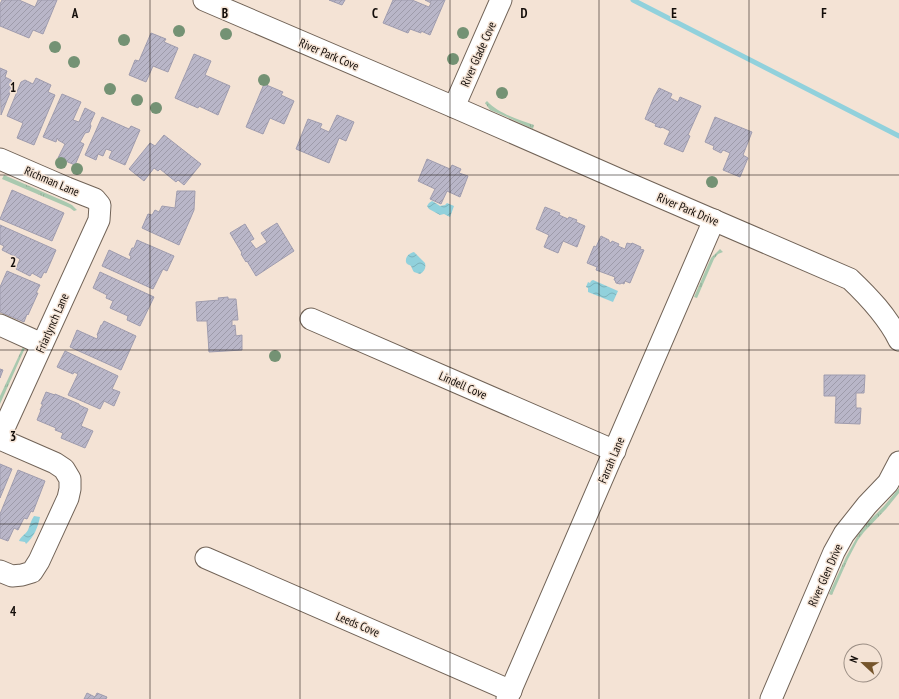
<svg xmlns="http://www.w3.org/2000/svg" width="899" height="699" font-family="'PT Sans Narrow',sans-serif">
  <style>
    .grass { fill: url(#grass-tufts) }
    .water { fill: url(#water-waves) }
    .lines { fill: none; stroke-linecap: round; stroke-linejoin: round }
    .stream { stroke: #91d1dc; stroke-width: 5 }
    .building { fill: url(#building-hatch); stroke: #9f9cae }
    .minor-casing { stroke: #716357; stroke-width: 23 }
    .minor { stroke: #fff; stroke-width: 21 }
    .tree { fill: #749274 }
    .grid { fill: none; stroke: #130d09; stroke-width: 1; stroke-opacity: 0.55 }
    .labels { text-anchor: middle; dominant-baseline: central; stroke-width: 3; stroke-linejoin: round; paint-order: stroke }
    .street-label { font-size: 12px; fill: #130d09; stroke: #f4e3d5 }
    .grid-label { font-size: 13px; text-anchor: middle; font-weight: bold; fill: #130d09; stroke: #f4e3d5; stroke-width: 3; stroke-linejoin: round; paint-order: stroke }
  </style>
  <defs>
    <pattern id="grass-tufts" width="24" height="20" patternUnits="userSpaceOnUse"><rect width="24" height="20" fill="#a9c9af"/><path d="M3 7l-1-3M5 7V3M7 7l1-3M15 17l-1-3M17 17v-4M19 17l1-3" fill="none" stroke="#91ab95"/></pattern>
    <pattern id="water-waves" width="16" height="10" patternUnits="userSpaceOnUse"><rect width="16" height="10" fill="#91d1dc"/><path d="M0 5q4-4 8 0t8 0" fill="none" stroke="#7cb2bb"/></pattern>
    <pattern id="building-hatch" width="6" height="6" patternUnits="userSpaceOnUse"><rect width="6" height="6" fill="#b9b6c8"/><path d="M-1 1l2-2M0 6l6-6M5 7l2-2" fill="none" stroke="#9e9baa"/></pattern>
  </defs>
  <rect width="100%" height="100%" fill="#f4e3d5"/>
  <!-- grass -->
  <g class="grass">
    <path d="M487,101C499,114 518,119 534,125L533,129L507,117L495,112L490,110L485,103Z"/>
    <polygon points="4,175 66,202 72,205 77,210 74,211 70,208 2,179"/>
    <polygon points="720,249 723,252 718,254 714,259 697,298 694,297 711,258"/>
    <polygon points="23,347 25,348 0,404 0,396"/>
    <polygon points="899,488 899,493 886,509 864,532 858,540 848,559 832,595 829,594 846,557 858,535 869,521 884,506"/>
  </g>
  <!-- water -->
  <g class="water">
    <polygon points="432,201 434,202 440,206 445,205 447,203 454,206 450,217 444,214 440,215 429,209 427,206 429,203"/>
    <path d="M414,252L425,263C426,268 425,271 420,274L414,272C413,271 412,268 411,266C409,264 407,265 406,262C405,256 410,253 414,252Z"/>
    <polygon points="593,280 618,291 613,302 588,292 588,288 586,287 588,282 590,283 591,281"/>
    <path d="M34,516L40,517C38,527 34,537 26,544L25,542L19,541C21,536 25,535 28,530C30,525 31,520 34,516Z"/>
  </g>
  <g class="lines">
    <!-- stream -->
    <polyline class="stream" points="633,0 899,136"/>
  </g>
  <!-- building -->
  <g class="building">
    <polygon points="2,0 19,0 35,7 38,0 57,0 43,34 33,30 29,38 0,26 0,4"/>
    <polygon points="329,0 345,0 342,5"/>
    <polygon points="393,0 412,0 429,7 431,3 425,0 445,0 430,35 421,31 421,33 410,29 408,33 383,23"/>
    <polygon points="151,33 166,39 164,42 178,48 168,72 153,66 146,82 129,75 135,60 139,61"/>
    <polygon points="194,54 211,61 205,75 230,86 218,115 199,106 198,108 175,98"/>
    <polygon points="0,68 7,71 5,77 11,80 12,82 14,83 1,115"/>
    <polygon points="36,78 51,85 48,92 55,95 34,145 17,138 23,123 7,116 21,82 25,80 33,84"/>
    <polygon points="264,84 283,92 281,95 294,101 284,124 270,118 263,134 246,127"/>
    <polygon points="659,88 672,94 670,98 678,102 680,97 701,106 688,135 690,136 683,152 664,144 670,131 662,127 661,128 655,126 656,124 645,119 654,97"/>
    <polygon points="62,94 81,102 73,120 79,122 85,108 95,113 90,124 91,126 89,132 85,133 80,142 84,144 75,165 58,158 65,144 58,140 58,139 57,138 56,142 43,137"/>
    <polygon points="337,115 354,122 346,141 339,138 329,163 296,149 308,119 322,124 320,128 329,132"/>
    <polygon points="102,117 129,129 131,126 140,130 125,165 109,158 112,151 106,149 103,156 98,154 96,160 85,155"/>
    <polygon points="715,117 752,132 743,155 748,158 740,177 723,170 730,153 723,150 721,153 713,149 714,146 705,142"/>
    <polygon points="164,135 201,164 184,185 178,180 176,182 160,169 158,171 154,168 144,181 129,169 150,143 155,146"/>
    <polygon points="427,159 450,169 452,165 461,169 459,173 468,176 460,197 447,191 441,204 430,199 435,189 418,181"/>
    <polygon points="12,190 64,213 52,241 0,219"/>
    <polygon points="177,191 195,191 194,210 179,245 142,228 148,214 152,215 155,210 159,212 162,206 175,208"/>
    <polygon points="545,207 560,213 559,215 568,219 569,217 577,220 576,222 585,226 577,247 563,241 558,253 544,247 549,235 536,229"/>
    <polygon points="277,223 294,251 256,276 247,261 246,262 241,254 242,253 230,233 245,224 254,239 250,241 256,249 267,242 261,233"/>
    <polygon points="0,225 56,250 46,273 44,272 41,278 32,273 30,276 16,269 20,259 2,250 4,246 0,244"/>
    <polygon points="601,236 609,240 609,242 611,243 612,241 619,244 618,246 625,249 627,243 631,244 632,243 641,247 640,249 644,250 630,283 625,281 624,284 622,283 620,284 616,283 615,280 614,280 615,277 596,270 597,267 587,263 594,246 596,247"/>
    <polygon points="137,240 174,256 167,271 163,269 153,289 102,266 109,250 130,260 131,256 129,255 132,248 134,248"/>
    <polygon points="7,271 40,285 36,293 38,293 28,315 27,314 24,322 0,312 0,287"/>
    <polygon points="100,272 154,297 140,326 127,320 128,316 110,308 113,301 106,298 107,295 93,288"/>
    <polygon points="228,297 228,299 236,299 238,320 232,320 232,326 235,325 236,336 242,335 242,350 209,352 207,321 197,321 196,302 219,300 218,298"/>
    <polygon points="104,321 136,336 121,370 70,347 77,330 97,339 98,336 97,335 101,325 102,325"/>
    <polygon points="65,351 118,376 112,389 120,392 114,406 104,401 100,409 68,395 78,374 74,372 73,374 57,367"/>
    <polygon points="0,369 3,370 0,378"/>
    <polygon points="824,375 865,375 864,393 856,393 856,408 861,408 860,424 835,423 836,396 824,396"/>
    <polygon points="46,392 55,395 55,394 79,404 79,405 88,409 81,426 93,431 85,448 61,438 63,433 55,430 56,428 37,420 41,410 40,410 43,404 41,404"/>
    <polygon points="0,464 12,469 0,498"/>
    <polygon points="18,470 45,481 33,512 31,511 27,519 24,518 18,530 14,528 8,541 0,538 0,514"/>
    <polygon points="87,693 95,697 97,693 107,697 106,699 84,699"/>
  </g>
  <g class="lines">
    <defs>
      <g id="minor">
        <path d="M204,0L454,107L623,181L850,279C869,297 887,316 899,340"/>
        <polyline points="454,107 501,0"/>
        <polyline points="0,159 67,188 95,199 100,205 99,220 0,437"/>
        <polyline points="311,319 615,451"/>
        <polyline points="0,325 42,344"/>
        <polyline points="0,439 55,463 64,469 70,479 70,489 68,498 39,561 32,572 22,575 12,576 0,571"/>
        <polyline points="206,558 511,691"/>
        <polyline points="507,699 714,220"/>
        <polyline points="771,699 834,552 844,534 867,505 888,483 899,462"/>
      </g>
    </defs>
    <!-- minor casing -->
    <use href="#minor" class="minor-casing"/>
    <!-- minor -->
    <use href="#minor" class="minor"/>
  </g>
  <!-- trees -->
  <g class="tree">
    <circle cx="179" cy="31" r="6"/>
    <circle cx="463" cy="33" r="6"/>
    <circle cx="226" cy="34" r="6"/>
    <circle cx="124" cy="40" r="6"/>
    <circle cx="55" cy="47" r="6"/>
    <circle cx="453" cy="59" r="6"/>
    <circle cx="74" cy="62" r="6"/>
    <circle cx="264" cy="80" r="6"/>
    <circle cx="110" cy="89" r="6"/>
    <circle cx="502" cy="93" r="6"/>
    <circle cx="137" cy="100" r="6"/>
    <circle cx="156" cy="108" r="6"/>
    <circle cx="61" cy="163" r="6"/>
    <circle cx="77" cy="169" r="6"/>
    <circle cx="712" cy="182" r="6"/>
    <circle cx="275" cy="356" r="6"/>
  </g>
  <!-- grid -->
  <path class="grid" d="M150,0V699M300,0V699M450,0V699M599,0V699M749,0V699M0,175H899M0,350H899M0,524H899"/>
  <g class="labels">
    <!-- street labels -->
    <g class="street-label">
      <text transform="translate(329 54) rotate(23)">River Park Cove</text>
      <text transform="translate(478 54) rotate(-66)">River Glade Cove</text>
      <text transform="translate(52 181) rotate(23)">Richman Lane</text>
      <text transform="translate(688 209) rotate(23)">River Park Drive</text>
      <text transform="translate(52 323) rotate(-66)">Friarlynch Lane</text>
      <text transform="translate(463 385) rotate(24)">Lindell Cove</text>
      <text transform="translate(611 460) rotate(-67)">Farrah Lane</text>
      <text transform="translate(825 575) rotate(-66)">River Glen Drive</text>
      <text transform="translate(358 624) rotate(23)">Leeds Cove</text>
    </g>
  </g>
  <g class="grid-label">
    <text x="75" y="18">A</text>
    <text x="225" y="18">B</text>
    <text x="375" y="18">C</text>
    <text x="524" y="18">D</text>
    <text x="674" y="18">E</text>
    <text x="824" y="18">F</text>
    <text x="13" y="92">1</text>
    <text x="13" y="267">2</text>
    <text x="13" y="441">3</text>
    <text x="13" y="616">4</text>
  </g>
  <!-- north arrow -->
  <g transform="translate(863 663) rotate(292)"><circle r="19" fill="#f4e3d5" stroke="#9a8d83"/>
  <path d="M0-3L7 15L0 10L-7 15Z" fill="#75552b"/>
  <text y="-6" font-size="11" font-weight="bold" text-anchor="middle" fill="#130d09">N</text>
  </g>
</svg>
